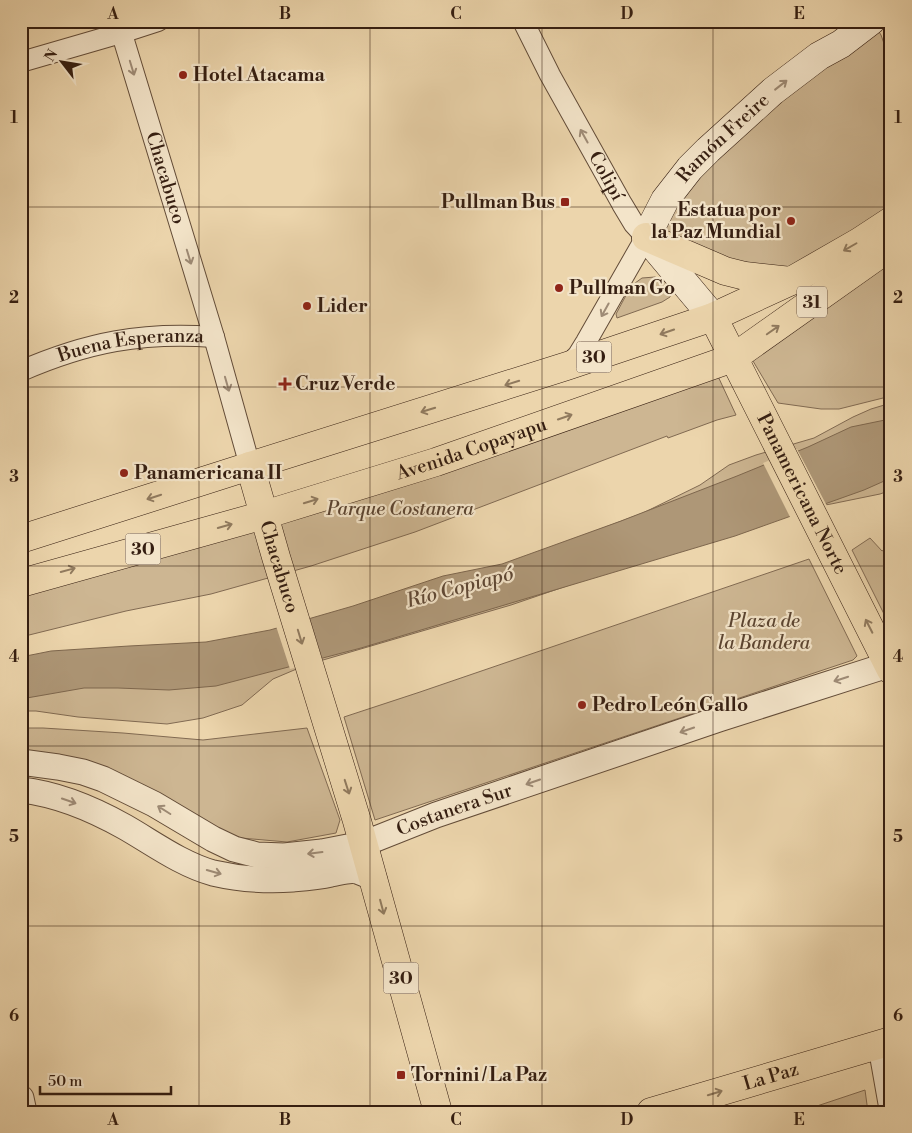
<svg xmlns="http://www.w3.org/2000/svg" width="912" height="1133" font-family="'Libre Bodoni',serif">
  <style>
    .green { fill: #cdb692; stroke: #816a52 }
    .water { fill: #ae9777; stroke: #7e674e }
    .pier { fill: #ecd5ac }
    .lines { fill: none; stroke-linecap: round; stroke-linejoin: round }
    .minor-casing { stroke: #634c38; stroke-width: 22 }
    .tertiary-casing { stroke: #634c38; stroke-width: 27 }
    .secondary-casing { stroke: #351e11; stroke-width: 29 }
    .trunk-casing { stroke: #351e11; stroke-width: 29 }
    .minor { stroke: #f3e4c9; stroke-width: 20 }
    .tertiary { stroke: #f3e4c9; stroke-width: 25 }
    .secondary { stroke: #f3e4c9; stroke-width: 28 }
    .trunk { stroke: #ecd5ac; stroke-width: 28 }
    .oneway { stroke: #9e8b76 }
    .oneway2 { stroke: #907a5e }
    .grid { fill: none; stroke: #351e11; stroke-width: 1; stroke-opacity: 0.55 }
    .poi-dot { fill: #8f2418; stroke: #f3e4c9; stroke-width: 2 }
    .labels { text-anchor: middle; dominant-baseline: central; stroke-width: 4.5; stroke-linejoin: round; paint-order: stroke }
    .shield { fill: #f3e4c9; stroke: #6e5948; stroke-width: 1 }
    .shield-label { font-size: 18px; font-weight: bold; fill: #351e11 }
    .poi-label { font-size: 19px; font-weight: bold; fill: #351e11; stroke: #f3e4c9; text-anchor: start }
    .street-label { font-size: 19px; fill: #351e11; stroke: #f3e4c9 }
    .park-label { font-size: 19px; font-style: italic; fill: #5b4431; stroke: #f3e4c9 }
    .water-label { font-size: 20px; font-style: italic; fill: #5f4835; stroke: #f3e4c9 }
    .neatline { fill: none; stroke: #351e11; stroke-width: 2 }
    .grid-label { font-size: 16px; text-anchor: middle; font-weight: bold; fill: #351e11 }
  </style>
  <rect width="100%" height="100%" fill="#ecd5ac"/>
  <filter id="stains"><feTurbulence type="fractalNoise" baseFrequency=".004" numOctaves="4"/><feColorMatrix values="0 0 0 0 .2 0 0 0 0 .09 0 0 0 0 .02 0 0 0 .5 -.17"/></filter>
  <radialGradient id="worn" r=".72"><stop offset=".6" stop-color="#630" stop-opacity="0"/><stop offset="1" stop-color="#630" stop-opacity=".3"/></radialGradient>
  <!-- green -->
  <g class="green">
    <polygon points="874,24 881,35 891,63 891,207 853,232 777,274 684,245 665,229 684,189 729,138"/>
    <polygon points="891,261 891,396 839,409 821,409 778,403 750,356"/>
    <polygon points="655,277 666,282 671,290 670,297 662,302 617,318 616,314 631,286 642,278"/>
    <polygon points="716,372 736,415 717,420 668,438 667,436 415,532 311,566 211,594 126,611 21,637 21,596"/>
    <polygon points="891,403 891,490 880,494 831,504 783,512 511,605 306,665 273,679 242,705 203,718 167,724 78,717 36,711 21,711 21,662 215,660 465,580 643,513 700,485 729,465 756,455 814,438 853,417 871,409"/>
    <polygon points="870,538 882,551 891,545 891,628 852,550"/>
    <polygon points="809,559 857,656 853,660 375,820 344,717 420,692"/>
    <polygon points="21,728 43,728 123,733 203,740 307,728 340,820 336,833 287,842 241,838 21,752"/>
    <polygon points="865,1090 868,1112 799,1112"/>
  </g>
  <!-- water -->
  <polygon class="water" points="885,420 891,420 891,478 864,490 735,536 361,648 216,686 169,690 118,688 84,688 21,699 21,657 51,651 129,646 206,642 270,630 353,606 443,576 502,564 621,521 737,476 808,447 851,427"/>
  <!-- pier -->
  <g class="pier">
    <polygon points="797,449 827,506 791,519 763,463"/>
    <polygon points="309,617 323,661 290,669 276,626"/>
  </g>
  <g class="lines">
    <defs>
      <g id="minor">
        <path id="s1" d="M118,21L214,337L250,466"/>
        <path id="s2" d="M523,21L550,75L622,204L634,224L646,237L586,342L578,355L567,366"/>
        <polyline points="21,62 121,33 158,21"/>
        <path id="s3" d="M21,371C88,342 141,332 214,337"/>
        <polyline points="878,1044 890,1112"/>
      </g>
      <g id="tertiary">
        <path id="s4" d="M21,762L58,767L83,772L103,779L154,804L213,839L234,849L257,855L284,856L322,852L363,844L436,815L719,719L891,664"/>
        <path d="M21,790C58,794 93,809 125,827C153,843 181,864 213,873C239,879 266,881 293,879C305,878 318,877 331,874C338,873 349,869 357,871C363,873 369,876 374,879"/>
        <polyline points="21,1098 24,1112"/>
      </g>
      <g id="secondary">
        <path id="s5" d="M713,317L646,237L665,200L690,168L708,150L773,91L819,56L841,44L871,21"/>
      </g>
      <g id="trunk">
        <polyline points="646,237 725,271 745,276 791,281"/>
        <path id="s6" d="M713,317L891,670"/>
        <path id="s7" d="M250,466L276,557L357,821L438,1112"/>
        <polyline points="21,539 250,466 567,366 713,317 791,281 859,242 891,221"/>
        <path id="s8" d="M21,583L264,515L436,462L733,358L891,246"/>
        <path id="s9" d="M651,1112L891,1041"/>
      </g>
    </defs>
    <!-- minor casing -->
    <use href="#minor" class="minor-casing"/>
    <!-- tertiary casing -->
    <use href="#tertiary" class="tertiary-casing"/>
    <!-- secondary casing -->
    <use href="#secondary" class="secondary-casing"/>
    <!-- trunk casing -->
    <use href="#trunk" class="trunk-casing"/>
    <!-- minor -->
    <use href="#minor" class="minor"/>
    <!-- tertiary -->
    <use href="#tertiary" class="tertiary"/>
    <!-- secondary -->
    <use href="#secondary" class="secondary"/>
    <!-- trunk -->
    <use href="#trunk" class="trunk"/>
  </g>
  <!-- one-way arrows -->
  <defs><path id="oneway-shaft" d="M-6 0H5M1.5-3L5.5 0L1.5 3" fill="none" stroke-width="1.6" stroke-linecap="round" stroke-linejoin="round" transform="scale(1.25)"/></defs>
  <g class="oneway">
    <use href="#oneway-shaft" transform="translate(132 68) rotate(73)"/>
    <use href="#oneway-shaft" transform="translate(781 85) rotate(-38)"/>
    <use href="#oneway-shaft" transform="translate(584 136) rotate(-119)"/>
    <use href="#oneway-shaft" transform="translate(189 257) rotate(73)"/>
    <use href="#oneway-shaft" transform="translate(605 310) rotate(119)"/>
    <use href="#oneway-shaft" transform="translate(227 384) rotate(74)"/>
    <use href="#oneway-shaft" transform="translate(841 679) rotate(162)"/>
    <use href="#oneway-shaft" transform="translate(687 730) rotate(161)"/>
    <use href="#oneway-shaft" transform="translate(533 782) rotate(161)"/>
    <use href="#oneway-shaft" transform="translate(69 801) rotate(19)"/>
    <use href="#oneway-shaft" transform="translate(164 810) rotate(-148)"/>
    <use href="#oneway-shaft" transform="translate(315 853) rotate(173)"/>
    <use href="#oneway-shaft" transform="translate(214 872) rotate(16)"/>
  </g>
  <g class="oneway2">
    <use href="#oneway-shaft" transform="translate(850 247) rotate(150)"/>
    <use href="#oneway-shaft" transform="translate(773 330) rotate(-35)"/>
    <use href="#oneway-shaft" transform="translate(667 332) rotate(161)"/>
    <use href="#oneway-shaft" transform="translate(512 383) rotate(163)"/>
    <use href="#oneway-shaft" transform="translate(428 410) rotate(163)"/>
    <use href="#oneway-shaft" transform="translate(565 417) rotate(-19)"/>
    <use href="#oneway-shaft" transform="translate(154 497) rotate(162)"/>
    <use href="#oneway-shaft" transform="translate(311 501) rotate(-17)"/>
    <use href="#oneway-shaft" transform="translate(225 526) rotate(-16)"/>
    <use href="#oneway-shaft" transform="translate(68 570) rotate(-15)"/>
    <use href="#oneway-shaft" transform="translate(869 626) rotate(-117)"/>
    <use href="#oneway-shaft" transform="translate(300 637) rotate(73)"/>
    <use href="#oneway-shaft" transform="translate(347 787) rotate(72)"/>
    <use href="#oneway-shaft" transform="translate(382 907) rotate(75)"/>
    <use href="#oneway-shaft" transform="translate(715 1093) rotate(-17)"/>
  </g>
  <!-- grid -->
  <path class="grid" d="M199,21V1112M370,21V1112M542,21V1112M713,21V1112M21,207H891M21,387H891M21,566H891M21,746H891M21,926H891"/>
  <!-- markers -->
  <g class="poi-dot">
    <circle cx="183" cy="75" r="5"/>
    <rect x="560" y="197" width="10" height="10" rx="2.5"/>
    <circle cx="791" cy="221" r="5"/>
    <circle cx="559" cy="288" r="5"/>
    <circle cx="307" cy="306" r="5"/>
    <path d="M282.5 376.5h5v5h5v5h-5v5h-5v-5h-5v-5h5z"/>
    <circle cx="124" cy="473" r="5"/>
    <circle cx="582" cy="705" r="5"/>
    <rect x="396" y="1070" width="10" height="10" rx="2.5"/>
  </g>
  <g class="labels">
    <!-- shield labels -->
    <g class="shield">
      <rect x="797" y="286.5" width="30" height="31" rx="4"/>
      <rect x="576.5" y="341.5" width="35" height="31" rx="4"/>
      <rect x="125.5" y="533.5" width="35" height="31" rx="4"/>
      <rect x="383.5" y="962.5" width="35" height="31" rx="4"/>
    </g>
    <g class="shield-label">
      <text x="812" y="302">31</text>
      <text x="594" y="357">30</text>
      <text x="143" y="549">30</text>
      <text x="401" y="978">30</text>
    </g>
    <!-- poi labels -->
    <g class="poi-label">
      <text x="193" y="75">Hotel Atacama</text>
      <text x="555" y="202" text-anchor="end">Pullman Bus</text>
      <text x="781" y="210" text-anchor="end">Estatua por<tspan x="781" dy="22">la Paz Mundial</tspan></text>
      <text x="569" y="288">Pullman Go</text>
      <text x="317" y="306">Lider</text>
      <text x="295" y="384">Cruz Verde</text>
      <text x="134" y="473">Panamericana II</text>
      <text x="592" y="705">Pedro León Gallo</text>
      <text x="411" y="1075">Tornini / La Paz</text>
    </g>
    <!-- street labels -->
    <g class="street-label">
      <text stroke="none"><textPath href="#s5" startOffset="231">Ramón Freire</textPath></text>
      <text stroke="none"><textPath href="#s2" startOffset="176">Colipí</textPath></text>
      <text stroke="none"><textPath href="#s1" startOffset="164">Chacabuco</textPath></text>
      <text stroke="none"><textPath href="#s3" startOffset="114">Buena Esperanza</textPath></text>
      <text stroke="none"><textPath href="#s8" startOffset="470">Avenida Copayapu</textPath></text>
      <text stroke="none"><textPath href="#s6" startOffset="198">Panamericana Norte</textPath></text>
      <text stroke="none"><textPath href="#s7" startOffset="105">Chacabuco</textPath></text>
      <text stroke="none"><textPath href="#s4" startOffset="461">Costanera Sur</textPath></text>
      <text stroke="none"><textPath href="#s9" startOffset="125">La Paz</textPath></text>
    </g>
    <!-- park labels -->
    <g class="park-label">
      <text x="400" y="509">Parque Costanera</text>
      <text x="764" y="621">Plaza de<tspan x="764" dy="22">la Bandera</tspan></text>
    </g>
    <!-- water labels -->
    <g class="water-label">
      <text transform="translate(460 588) rotate(-15)">Río Copiapó</text>
    </g>
  </g>
  <!-- margin -->
  <rect width="912" height="1133" fill="none" stroke="#ecd5ac" stroke-width="55"/>
  <!-- north arrow -->
  <g transform="translate(62 62) rotate(301)" stroke="#f3e4c9" stroke-width="4" paint-order="stroke">
  <path d="M0-4L9 19L0 12L-9 19Z" fill="#351e11"/>
  <text y="-8" font-size="14" font-weight="bold" text-anchor="middle" fill="#351e11">N</text>
  </g>
  <!-- scale -->
  <path d="M40 1086v8h131v-8" fill="none" stroke="#351e11" stroke-width="2.5"/>
  <text x="48" y="1086" font-size="15" fill="#351e11" stroke="#f3e4c9" stroke-width="4" paint-order="stroke">50 m</text>
  <rect x="28" y="28" width="856" height="1078" class="neatline"/>
  <g class="grid-label">
    <text x="113" y="19">A</text>
    <text x="285" y="19">B</text>
    <text x="456" y="19">C</text>
    <text x="627" y="19">D</text>
    <text x="799" y="19">E</text>
    <text x="14" y="123">1</text>
    <text x="898" y="123">1</text>
    <text x="14" y="303">2</text>
    <text x="898" y="303">2</text>
    <text x="14" y="482">3</text>
    <text x="898" y="482">3</text>
    <text x="14" y="662">4</text>
    <text x="898" y="662">4</text>
    <text x="14" y="842">5</text>
    <text x="898" y="842">5</text>
    <text x="14" y="1021">6</text>
    <text x="898" y="1021">6</text>
    <text x="113" y="1125">A</text>
    <text x="285" y="1125">B</text>
    <text x="456" y="1125">C</text>
    <text x="627" y="1125">D</text>
    <text x="799" y="1125">E</text>
  </g>
  <rect width="100%" height="100%" filter="url(#stains)"/>
  <rect width="100%" height="100%" fill="url(#worn)"/>
</svg>
